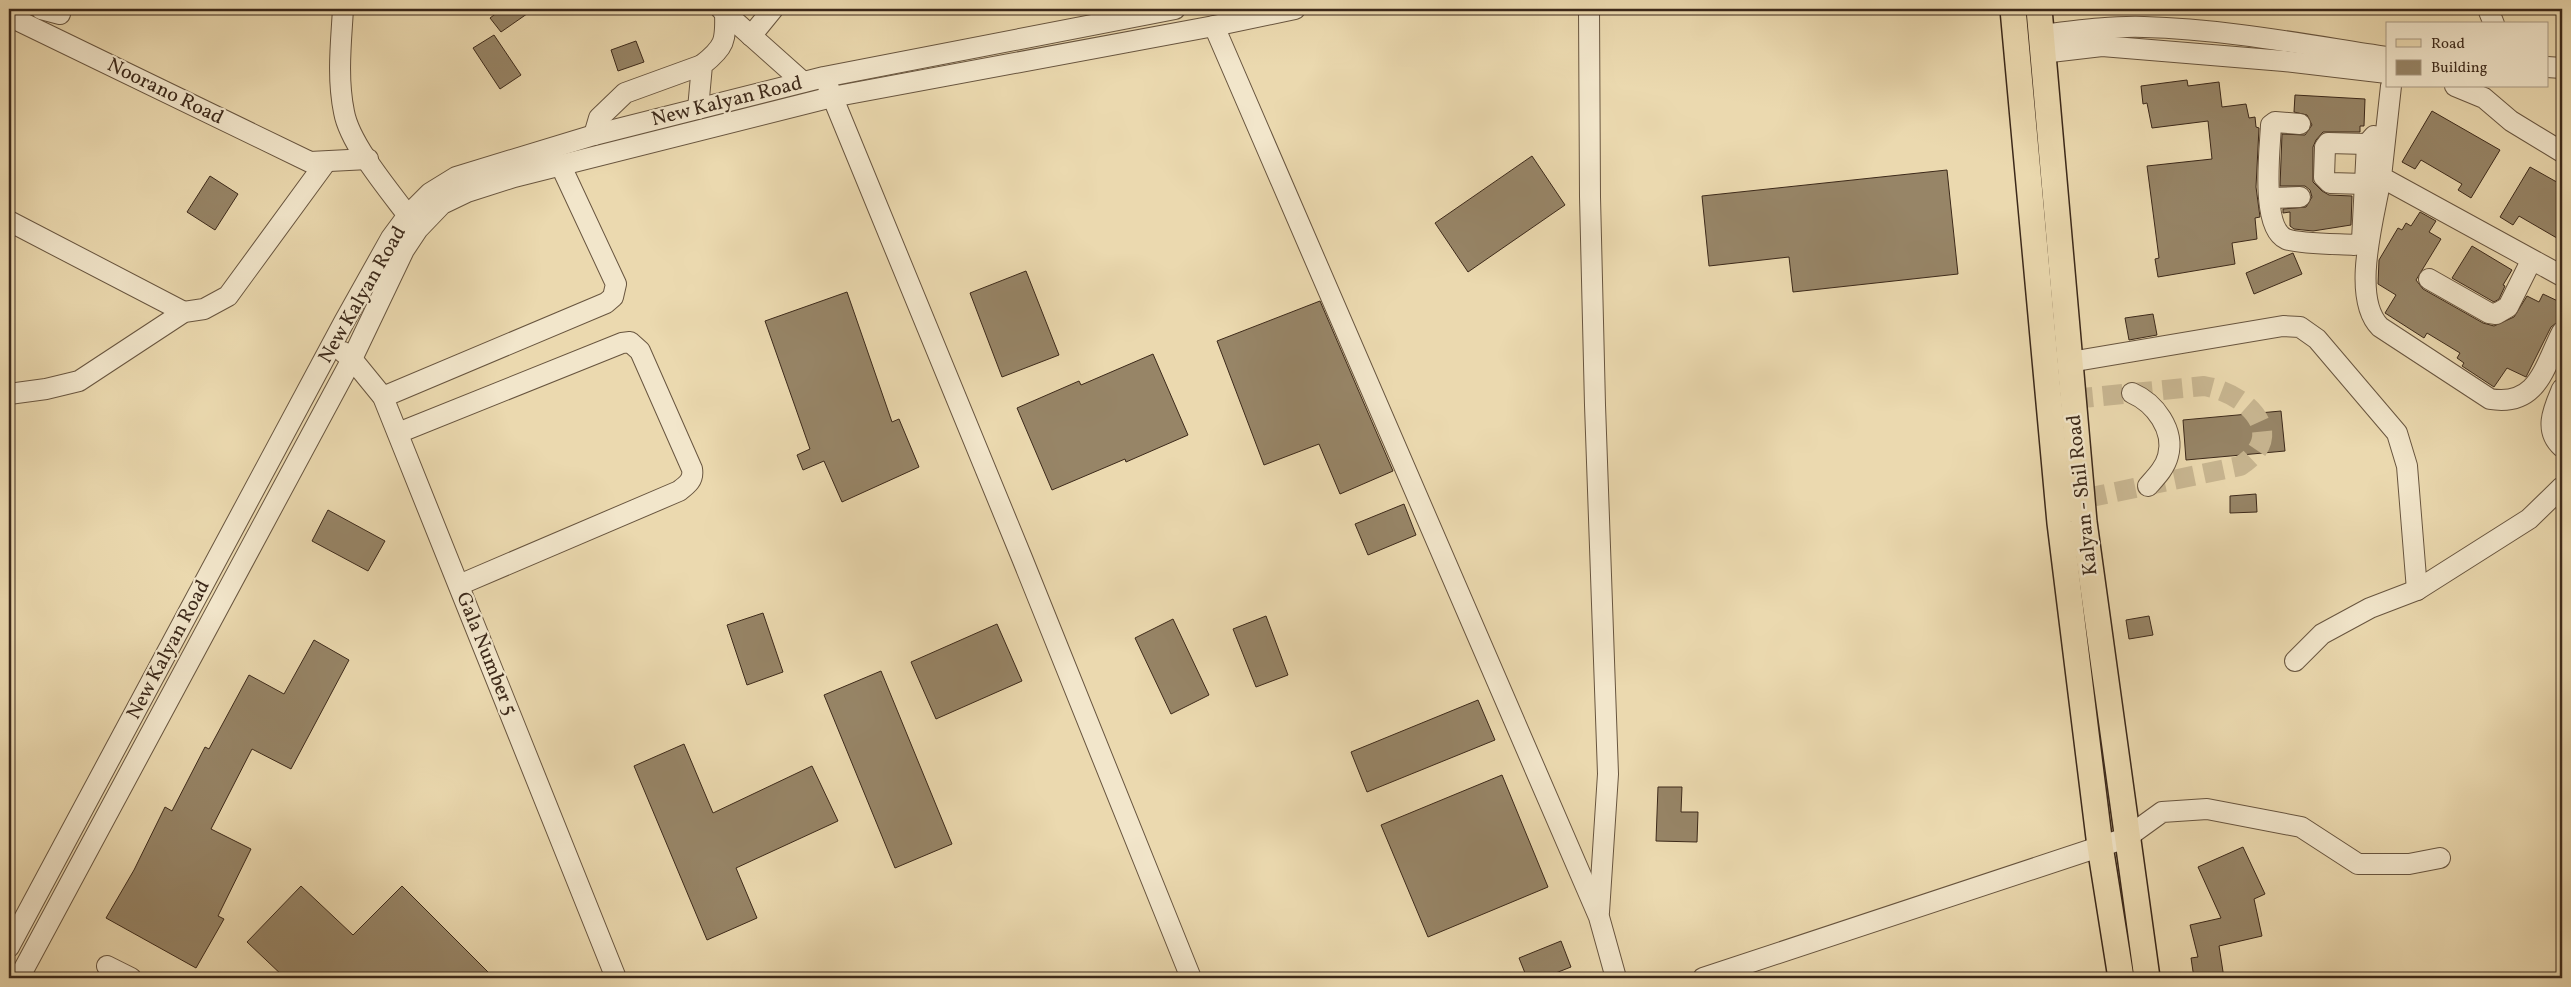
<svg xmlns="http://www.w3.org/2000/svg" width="2571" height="987" font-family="Vollkorn,serif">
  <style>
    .building { fill: #978567; stroke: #3c291a }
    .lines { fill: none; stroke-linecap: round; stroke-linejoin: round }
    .minor-tunnel { stroke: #c8b691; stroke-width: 20; stroke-dasharray: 20 10; stroke-linecap: butt }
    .minor-casing { stroke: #68553f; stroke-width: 22 }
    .major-casing { stroke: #3c291a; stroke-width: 28 }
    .minor { stroke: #f2e6cb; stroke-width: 20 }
    .major { stroke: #ebd9af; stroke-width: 25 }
    .labels { text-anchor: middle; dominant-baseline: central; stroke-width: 4.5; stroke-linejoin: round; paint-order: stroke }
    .street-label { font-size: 20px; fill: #3c291a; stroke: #f2e6cb }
  </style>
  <rect width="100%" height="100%" fill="#ebd9af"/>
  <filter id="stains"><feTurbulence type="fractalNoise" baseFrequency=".004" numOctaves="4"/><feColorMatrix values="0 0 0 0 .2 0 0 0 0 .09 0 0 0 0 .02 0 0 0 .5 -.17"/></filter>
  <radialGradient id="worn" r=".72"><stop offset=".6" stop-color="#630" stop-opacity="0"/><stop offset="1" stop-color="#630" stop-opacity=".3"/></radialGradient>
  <!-- building -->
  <g class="building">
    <polygon points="502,9 534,9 501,32 490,18"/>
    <polygon points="494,35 521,75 500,89 473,48"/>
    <polygon points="636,41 644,62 618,71 611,50"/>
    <polygon points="2187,80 2188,86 2219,82 2222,107 2246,104 2249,118 2255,117 2256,127 2259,128 2256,187 2260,217 2255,218 2257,239 2232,243 2235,264 2158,277 2155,259 2159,258 2147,166 2212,159 2208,121 2152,128 2147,103 2143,104 2141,86"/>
    <polygon points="2295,95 2365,99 2364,126 2360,126 2360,132 2323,132 2316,140 2313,147 2313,182 2322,191 2329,195 2352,196 2351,225 2313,231 2294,229 2290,226 2290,212 2283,213 2283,209 2306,207 2312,197 2310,190 2305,186 2280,186 2282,134 2305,135 2312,125 2307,115 2294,112"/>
    <polygon points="2432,111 2500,150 2471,198 2458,190 2462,184 2421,160 2415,169 2402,162"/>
    <polygon points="1532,156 1565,205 1468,272 1435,223"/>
    <polygon points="2530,167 2562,185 2562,241 2519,216 2513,225 2500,217"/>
    <polygon points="1947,170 1958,274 1793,292 1789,257 1709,266 1702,196"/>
    <polygon points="210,176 238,194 215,230 187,212"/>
    <polygon points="2420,212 2436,221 2429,232 2441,239 2416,280 2423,289 2483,323 2494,326 2514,317 2527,296 2539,302 2543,294 2562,303 2560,320 2551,327 2526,377 2507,368 2494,387 2462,366 2464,363 2457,358 2460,353 2427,333 2424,338 2385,313 2396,295 2378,284 2379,260 2398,228 2402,230 2406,223 2411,226"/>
    <polygon points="2472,246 2512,270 2503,285 2505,286 2499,299 2494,302 2452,278"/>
    <polygon points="2293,253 2302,274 2254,294 2246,273"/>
    <polygon points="1026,271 1059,355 1002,377 970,293"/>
    <polygon points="847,292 892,422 899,419 919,467 842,502 824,461 803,470 797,455 810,449 765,321"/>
    <polygon points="1320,301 1393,471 1340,494 1319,444 1264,465 1217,341"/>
    <polygon points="2153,314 2157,335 2129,340 2125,318"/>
    <polygon points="1153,354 1188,435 1126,462 1125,459 1052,490 1017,408 1079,381 1081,385"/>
    <polygon points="2281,411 2285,451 2186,460 2183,420"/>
    <polygon points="2256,494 2257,512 2230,513 2230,496"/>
    <polygon points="1404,504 1416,535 1368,555 1355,524"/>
    <polygon points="328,510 385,541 368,571 312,541"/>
    <polygon points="763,613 783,672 747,685 727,625"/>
    <polygon points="1266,616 1288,675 1256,687 1233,629"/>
    <polygon points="2149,616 2153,635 2129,639 2126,620"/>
    <polygon points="1173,619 1209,695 1171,714 1135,638"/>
    <polygon points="997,624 1022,681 936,719 911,662"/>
    <polygon points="314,640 349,660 291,769 252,749 211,829 251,849 218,916 224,919 196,968 106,918 134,870 165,807 172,811 205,747 209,749 249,675 284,694"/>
    <polygon points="881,671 952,844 895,868 824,695"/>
    <polygon points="1478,700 1495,740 1367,792 1351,752"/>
    <polygon points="684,744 713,813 812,766 838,821 736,868 757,918 707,940 634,766"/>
    <polygon points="1502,775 1548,887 1428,937 1381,825"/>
    <polygon points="1658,787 1682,787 1681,812 1698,812 1697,842 1656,841"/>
    <polygon points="2243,847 2265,894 2254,899 2262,936 2219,946 2224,978 2194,978 2191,958 2198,957 2190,925 2221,918 2198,867"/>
    <polygon points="301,886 353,935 402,886 494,978 285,978 247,942"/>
    <polygon points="1561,941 1571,967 1543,978 1527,978 1519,958"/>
  </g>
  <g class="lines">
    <!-- minor-tunnel -->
    <path class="minor-tunnel" d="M2073,399L2204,386C2246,393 2290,434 2240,466L2082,499"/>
    <defs>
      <g id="minor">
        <polyline points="9,9 19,21 310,162 368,159"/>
        <polyline points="41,9 60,14"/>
        <path d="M343,9C341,43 337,78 344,112C350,146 394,196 415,225"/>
        <polyline points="721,9 803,82"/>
        <polyline points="1589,9 1590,197 1595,405 1608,774 1599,912"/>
        <polyline points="2488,9 2494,24"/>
        <polyline points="1214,26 1599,917 1616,978"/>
        <path d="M2041,35C2075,31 2110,26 2144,27C2225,29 2307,45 2387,57"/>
        <polyline points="751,36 773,9"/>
        <polyline points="2042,53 2102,46 2284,61 2387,73"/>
        <polyline points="2547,67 2562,68"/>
        <polyline points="828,86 1022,558 1191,978"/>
        <polyline points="2391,86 2381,177 2562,276"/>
        <polyline points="2455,86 2484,98 2511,121 2562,152"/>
        <path d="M698,109L702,65C725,47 726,41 725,12"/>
        <path d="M2300,124L2275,122L2271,125C2270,149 2260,227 2286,239C2298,244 2339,244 2354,245L2362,240L2367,144L2374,136L2385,138"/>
        <polyline points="594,135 599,118 625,93 702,65"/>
        <path d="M2381,177C2375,215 2350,297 2380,327L2490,399C2538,407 2544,367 2562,332"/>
        <polyline points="2366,184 2330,183 2324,177 2325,147 2328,143 2367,144"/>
        <polyline points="2270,198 2300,197"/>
        <polyline points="9,221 184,312"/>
        <polyline points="2429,279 2489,313 2496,314 2508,307 2531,261"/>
        <polyline points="343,352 352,359 383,397 616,978"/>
        <polyline points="2070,362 2283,326 2300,327 2317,339 2397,433 2407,466 2417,590"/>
        <path d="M2562,389C2554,408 2543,430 2562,447"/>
        <path d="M2132,393C2155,403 2175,430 2168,456C2165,468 2156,477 2148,486"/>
        <polyline points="9,394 46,389 79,381 184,312 204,309 228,296 326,162"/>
        <polyline points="383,397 606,303 613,297 616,284 560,164"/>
        <path d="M398,433L622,343L630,342L640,351L692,469C694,480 687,485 679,491L459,585"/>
        <polyline points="2295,661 2322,634 2370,608 2417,590 2529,519 2562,487"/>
        <polyline points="9,947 344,322 391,238 408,215 430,193 456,177 594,135 824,77 1175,9"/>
        <polyline points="107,966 131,978"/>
        <polyline points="19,978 352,359 404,250 418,229 442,204 467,192 514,177 832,97 1214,26 1295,9"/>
        <polyline points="1703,978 2126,838 2162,812 2207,809 2301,827 2358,864 2409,864 2440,858"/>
      </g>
      <g id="major">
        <polyline points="2013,9 2060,523 2100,846 2121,978"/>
        <polyline points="2039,9 2084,522 2147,978"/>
      </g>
    </defs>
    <!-- minor casing -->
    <use href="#minor" class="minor-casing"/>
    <!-- major casing -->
    <use href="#major" class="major-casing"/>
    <!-- minor -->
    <use href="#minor" class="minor"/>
    <!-- major -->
    <use href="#major" class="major"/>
  </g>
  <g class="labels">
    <!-- street labels -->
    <g class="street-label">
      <text transform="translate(165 92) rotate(26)">Noorano Road</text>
      <text transform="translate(727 102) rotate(-14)">New Kalyan Road</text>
      <text transform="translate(363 295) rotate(-60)">New Kalyan Road</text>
      <text transform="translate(2083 495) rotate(-96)">Kalyan - Shil Road</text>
      <text transform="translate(169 650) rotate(-62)">New Kalyan Road</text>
      <text transform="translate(486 654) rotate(68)">Gala Number 5</text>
    </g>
  </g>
  <!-- margin -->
  <rect width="2571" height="987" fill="none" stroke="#ebd9af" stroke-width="30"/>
  <rect x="10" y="10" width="2551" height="967" fill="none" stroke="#3c291a" stroke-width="2.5"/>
  <rect x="15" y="15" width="2541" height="957" fill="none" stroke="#3c291a"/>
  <!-- legend -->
  <rect x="2386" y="22" width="162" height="65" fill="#f2e6cb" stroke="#a99a84"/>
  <rect x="2396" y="39" width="25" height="8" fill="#ebd9af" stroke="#a99a84"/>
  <text x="2431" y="48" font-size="15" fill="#3c291a">Road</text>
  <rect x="2396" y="60" width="25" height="15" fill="#978567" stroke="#a99a84"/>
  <text x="2431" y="72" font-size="15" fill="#3c291a">Building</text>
  <rect width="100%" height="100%" filter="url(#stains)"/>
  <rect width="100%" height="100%" fill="url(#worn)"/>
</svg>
